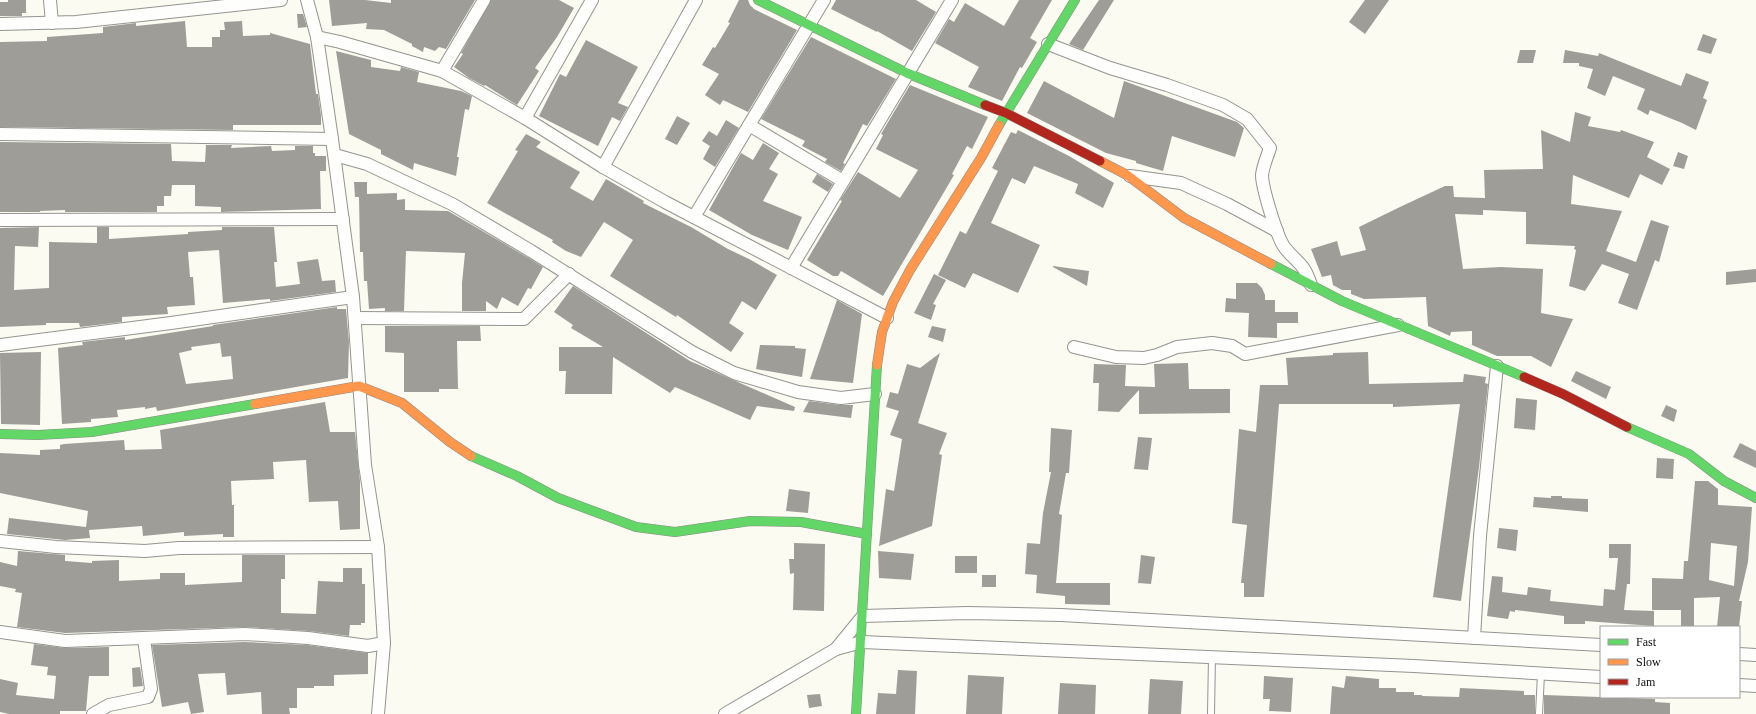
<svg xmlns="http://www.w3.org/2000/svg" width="1756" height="714" font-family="'Times New Roman',serif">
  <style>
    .building { fill: #9e9d98; fill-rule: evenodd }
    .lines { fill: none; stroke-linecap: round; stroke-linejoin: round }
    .lane-casing { stroke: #949490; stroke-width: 8 }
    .street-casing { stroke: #949490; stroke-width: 14 }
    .fast-casing { stroke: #8b8b87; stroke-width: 10 }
    .slow-casing { stroke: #8b8b87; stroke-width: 10 }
    .jam-casing { stroke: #8b8b87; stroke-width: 10 }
    .lane { stroke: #fefefd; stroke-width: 6 }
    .street { stroke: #fefefd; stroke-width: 12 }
    .fast { stroke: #63d668; stroke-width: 9 }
    .slow { stroke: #ff974d; stroke-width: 9 }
    .jam { stroke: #b3261e; stroke-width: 9 }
  </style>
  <rect width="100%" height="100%" fill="#fbfbf2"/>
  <!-- building -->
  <g class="building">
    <polygon points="8,0 26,0 26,13 22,13 22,16 0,16 0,2 8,2"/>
    <polygon points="329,0 365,0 391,3 391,0 475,0 446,49 439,47 435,51 424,47 423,52 412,46 412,44 384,30 366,29 367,23 332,26"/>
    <polygon points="491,0 559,0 574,8 557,37 535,68 539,71 517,105 485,85 484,86 469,78 454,67 463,54 461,53"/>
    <polygon points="739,0 748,0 750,5 754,9 797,30 748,112 723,100 720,105 705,95 719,74 702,65 713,47 715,48 730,23 728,22"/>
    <polygon points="836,0 916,0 936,12 912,51 877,31 877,32 831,9"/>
    <polygon points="1019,0 1052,0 1030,38 1037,42 1022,68 1020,67 1002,101 968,87 979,67 935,43 949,19 954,22 965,3 1004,26"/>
    <polygon points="1099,0 1114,0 1083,50 1069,44"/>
    <polygon points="1365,0 1389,0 1365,34 1349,22"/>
    <polygon points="297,14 303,14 307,27 298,28"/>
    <polygon points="185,21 187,47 212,47 212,37 220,37 220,30 225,30 224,22 242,21 243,36 270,35 270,33 310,44 316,94 318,94 321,115 321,125 233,125 233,130 0,127 0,42 47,41 47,37 103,33 103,27 136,23 136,26"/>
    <polygon points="1703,34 1717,39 1711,54 1697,50"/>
    <polygon points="811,37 896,79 867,126 863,124 843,163 845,164 841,171 825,162 827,159 802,146 805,141 761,119"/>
    <polygon points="586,40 638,67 618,103 628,107 620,121 612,117 598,146 539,116 560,74 566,77"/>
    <polygon points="1520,50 1536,50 1533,63 1517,63"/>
    <polygon points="1565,50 1598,56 1599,53 1681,86 1686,73 1709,82 1703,98 1707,100 1696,130 1682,123 1650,110 1648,115 1637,109 1645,89 1613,76 1605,96 1587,88 1593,69 1579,66 1579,63 1563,63"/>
    <polygon points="336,51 371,60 371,67 400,71 401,67 419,72 417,82 461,91 472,96 469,110 465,109 457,157 459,157 456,176 414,163 413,170 381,154 381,150 349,134"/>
    <polygon points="1044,81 1114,118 1124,81 1237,122 1244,128 1235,157 1172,136 1163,171 1136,163 1136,161 1106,153 1027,113"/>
    <polygon points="910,85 988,117 972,149 967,146 952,174 954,175 883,296 841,271 838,276 833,276 807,260 842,201 840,200 858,172 900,198 918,170 876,149 883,135 881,134"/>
    <polygon points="1575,112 1591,117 1588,126 1620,132 1621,130 1654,142 1647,157 1670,169 1662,185 1640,174 1629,198 1573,175 1571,204 1622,211 1606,251 1636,262 1651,220 1669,226 1659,262 1655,260 1637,310 1618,303 1629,274 1602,264 1585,291 1569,286 1576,250 1574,249 1575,246 1526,244 1526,212 1483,210 1483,215 1455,214 1463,269 1501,267 1543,269 1541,313 1573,319 1551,367 1531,356 1497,356 1472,345 1472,331 1451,332 1450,336 1428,326 1426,297 1364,299 1351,294 1351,290 1342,290 1333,285 1331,275 1322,277 1311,249 1337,241 1341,256 1366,250 1359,227 1402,206 1445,186 1453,186 1454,197 1485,198 1484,170 1543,169 1541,130 1570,142"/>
    <polygon points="677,116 690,123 677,145 665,139"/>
    <polygon points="726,120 739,128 715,167 703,159 710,146 702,141 709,131 717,136"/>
    <polygon points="1018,130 1069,156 1114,183 1103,208 1075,193 1078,184 1034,166 1025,184 1012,178 991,223 1040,245 1018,293 973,273 965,288 938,275 960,231 966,234 998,171 992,168 1011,132 1016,134"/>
    <polygon points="526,134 541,142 536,147 580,172 570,188 593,201 606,179 644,201 643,203 691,227 728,249 749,259 777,275 756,310 742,301 729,323 744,333 731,352 677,315 676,317 610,276 633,240 604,222 581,257 566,251 552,242 553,240 487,203 518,151 515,150"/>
    <polygon points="0,142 171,144 172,161 205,162 206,145 232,145 231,148 271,146 272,151 295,150 295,146 313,146 313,153 315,153 315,156 326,156 326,171 320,171 321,209 221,212 221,207 195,206 195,185 172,185 171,196 164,196 164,206 157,206 157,212 65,212 65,210 40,211 40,212 0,212"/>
    <polygon points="763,143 779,153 769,169 778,174 763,201 802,217 788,250 752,235 709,210 741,153 753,160"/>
    <polygon points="1678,152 1688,156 1684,169 1673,166"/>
    <polygon points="817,174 833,184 828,192 812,182"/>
    <polygon points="354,182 367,182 367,194 397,193 397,200 405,199 405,210 448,211 527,257 543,267 531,289 528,288 518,306 502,297 497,309 486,301 486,311 462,311 462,283 465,253 406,251 404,311 385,311 385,308 369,309 367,281 364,281 363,252 360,252 359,197 355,197"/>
    <polygon points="39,227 38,247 15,246 14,290 49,288 49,242 97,243 97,227 109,227 109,239 188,234 188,232 222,230 222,227 274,227 277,262 274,262 276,287 300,284 297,262 318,259 322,281 335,280 336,292 270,301 270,299 223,303 219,250 188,252 190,277 193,277 195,305 167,307 168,314 122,317 122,322 80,327 79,323 46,323 46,325 0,327 0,228"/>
    <polygon points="1053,266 1089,271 1087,286 1053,267"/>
    <polygon points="1756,269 1756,282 1726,285 1726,272"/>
    <polygon points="934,274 946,280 933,304 936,305 931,320 914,313"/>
    <polygon points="1236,283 1257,283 1262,288 1265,295 1265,300 1275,300 1275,312 1298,312 1298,323 1277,323 1277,338 1248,337 1249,313 1225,312 1226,298 1236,299"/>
    <polygon points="573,286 690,361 795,407 794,411 757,406 750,420 675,387 670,393 613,357 612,394 565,394 566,371 559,371 559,347 603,347 571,328 573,325 554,312"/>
    <polygon points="837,300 862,314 853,383 810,379"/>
    <path d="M337,307V309H346L349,342L348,378L157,411L156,407L145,409V407L117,410L118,417L91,419V422L62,424L58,348L83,345L82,342L125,337V340L213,326V325ZM220,343L222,357L231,356L233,379L186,384L179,353L192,350L191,347Z"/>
    <polygon points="385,326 480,326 481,341 457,341 458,389 439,389 439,392 404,392 404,353 385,352"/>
    <polygon points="932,326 946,329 943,342 928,337"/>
    <polygon points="760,345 795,346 795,348 806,349 802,377 756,369"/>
    <polygon points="41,352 40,425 1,424 0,353"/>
    <polygon points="1368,352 1369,384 1463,382 1464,374 1486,377 1485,383 1488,384 1479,467 1461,601 1433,597 1460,404 1393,407 1393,404 1279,404 1264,597 1244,597 1244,583 1241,583 1247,525 1232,523 1239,429 1256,432 1260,385 1288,385 1286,358 1333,355 1333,353"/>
    <polygon points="940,353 918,423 947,433 939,454 942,455 932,526 879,546 886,489 894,491 902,439 890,435 899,411 886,407 890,392 898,394 907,364 920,368"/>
    <polygon points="1188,363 1189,389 1230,389 1230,413 1139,414 1139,390 1119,412 1098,411 1099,383 1093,383 1094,364 1126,365 1125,386 1155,387 1154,364"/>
    <polygon points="1576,371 1611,387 1606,399 1571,381"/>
    <polygon points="1516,398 1537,400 1535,430 1514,428"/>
    <polygon points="809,401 840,405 853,405 851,418 803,412"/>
    <polygon points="325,402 330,432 355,432 360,481 360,529 340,530 338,501 309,502 306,460 273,462 274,479 231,481 232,505 234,505 234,537 223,537 223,534 184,536 184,532 143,536 142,526 89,530 90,538 65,540 7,534 9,518 86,527 88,511 0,493 0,453 40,455 40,450 60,449 60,445 64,444 124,440 125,450 162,449 160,430"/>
    <polygon points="1666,405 1677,410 1674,422 1661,416"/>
    <polygon points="1051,428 1072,430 1069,473 1066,473 1059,514 1062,515 1056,583 1110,583 1110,605 1065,604 1065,596 1036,593 1037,575 1025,574 1027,543 1040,544 1043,513 1051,472 1049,472"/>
    <polygon points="1138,437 1152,438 1148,470 1134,469"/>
    <polygon points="1740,443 1756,451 1756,468 1733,457"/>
    <polygon points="1657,458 1674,459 1673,479 1656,478"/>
    <path d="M1695,481H1708L1718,489V505L1752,507L1748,562L1739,601H1742L1739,627H1717L1720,597L1694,598V627H1681V610H1652V578L1683,579L1684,561H1688ZM1711,543L1737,546L1734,586L1709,580Z"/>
    <polygon points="789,489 810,492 808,513 786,511"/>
    <polygon points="1551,496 1562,496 1562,498 1588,499 1588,512 1533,507 1534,497 1551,498"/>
    <polygon points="1499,528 1518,530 1516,551 1497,548"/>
    <polygon points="794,543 825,544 824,611 793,610 794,573 790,574 789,559 794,559"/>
    <polygon points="1609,544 1631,544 1630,584 1627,584 1624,610 1654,611 1654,626 1585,621 1585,624 1564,624 1564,616 1515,610 1515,612 1510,611 1508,619 1487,616 1492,576 1503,577 1502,592 1527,595 1528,587 1551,590 1550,601 1603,606 1604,589 1615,590 1618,558 1609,558"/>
    <polygon points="18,551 65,555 65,561 92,563 92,561 119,560 119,581 160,579 160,573 185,573 185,585 242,582 242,555 285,555 285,579 281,579 281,613 316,614 318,581 343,582 343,568 362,568 362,584 365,584 365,623 361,623 361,625 350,625 349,636 309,631 245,627 65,633 17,627 22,593 15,592 16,589 0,586 0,562 17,566"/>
    <polygon points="878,551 914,554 911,580 879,578"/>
    <polygon points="1141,555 1155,557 1151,584 1138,583"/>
    <rect x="955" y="556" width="22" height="17"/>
    <rect x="982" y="575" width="14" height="12"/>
    <polygon points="245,642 307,645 368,653 368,674 334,675 334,686 314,686 314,688 297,688 297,708 289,708 290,714 262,714 261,692 227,695 225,673 198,674 204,712 191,714 188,702 162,707 152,645"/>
    <polygon points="34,644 65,648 109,647 109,676 89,676 86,711 60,711 60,714 9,714 0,712 0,679 18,683 16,695 54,699 56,676 47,675 48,667 31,665"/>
    <polygon points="140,667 143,686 133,687 132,668"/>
    <polygon points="898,670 917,671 915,714 876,714 878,693 896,694"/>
    <polygon points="968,675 1004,677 1002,714 966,714"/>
    <polygon points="1264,676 1293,678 1291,712 1269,711 1270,699 1263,699"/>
    <polygon points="1346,676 1379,679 1379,688 1396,688 1396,692 1414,692 1414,695 1422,695 1422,696 1459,697 1460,688 1524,691 1524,695 1535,695 1535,714 1330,714 1332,686 1344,688"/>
    <polygon points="1150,679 1183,681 1181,714 1148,714"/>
    <polygon points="1060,683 1096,685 1095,714 1058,714"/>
    <polygon points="820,694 822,706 809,708 807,695"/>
    <polygon points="1544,695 1655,699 1655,702 1670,703 1670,714 1544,714"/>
  </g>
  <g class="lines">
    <defs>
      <g id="lane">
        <polyline points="1211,714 1212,657"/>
        <polyline points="1539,714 1541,674"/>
      </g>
      <g id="street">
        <polyline points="50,0 52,23"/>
        <polyline points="307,0 317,37 332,139 353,297 365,465 378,547 384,643 378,714"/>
        <polyline points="0,24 76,22 281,0"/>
        <polyline points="317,37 340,42 442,71 525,118 603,167 665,202 887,318"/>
        <path d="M1048,44L1110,68L1167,85L1223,105L1247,119L1270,148C1267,157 1263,166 1262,175C1262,187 1277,238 1285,248C1298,264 1304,263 1311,285"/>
        <polyline points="442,71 484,0"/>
        <polyline points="525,118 592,0"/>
        <polyline points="749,125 843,181"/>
        <polyline points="0,134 332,139"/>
        <polyline points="335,155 367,164 452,204 531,251 692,352 734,373 798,392 841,398 875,394"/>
        <polyline points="603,167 696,0"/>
        <polyline points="1130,176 1181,183 1227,204 1277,231"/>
        <polyline points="694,217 824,0"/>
        <polyline points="0,220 343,219"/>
        <polyline points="791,268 952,0"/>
        <polyline points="355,318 524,319 569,274"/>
        <polyline points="0,345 171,323 353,297"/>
        <polyline points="1074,347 1116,357 1144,358 1157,355 1177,347 1212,343 1232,346 1245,354 1398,325"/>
        <polyline points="0,541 56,547 145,551 179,548 378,547"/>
        <polyline points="0,632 65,641 245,634 308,638 368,646 384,643"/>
        <polyline points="1474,638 1480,536 1497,366"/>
        <polyline points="836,649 863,616 967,613 1061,615 1601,645"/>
        <polyline points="1739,654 1756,655"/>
        <polyline points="1739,685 1756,686"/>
        <polyline points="93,714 109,705 148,697 151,689 144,639"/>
        <polyline points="725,714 836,649 862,642 1414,666 1601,677"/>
      </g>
      <g id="fast">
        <polyline points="758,0 907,73 985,105"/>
        <polyline points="999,125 1075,0"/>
        <polyline points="1271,264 1342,301 1524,377"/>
        <polyline points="1627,427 1689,454 1724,481 1756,498"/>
        <polyline points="0,434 38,435 92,432 255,404"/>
        <polyline points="471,456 517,476 558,498 636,527 675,532 750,521 801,522 867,534"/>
        <polyline points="856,714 877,365"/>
      </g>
      <g id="slow">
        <polyline points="1100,161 1127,175 1184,218 1271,264"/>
        <polyline points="877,365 882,332 893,302 910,270 981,158 999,125"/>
        <polyline points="255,404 359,386 402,403 450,442 471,456"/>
      </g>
      <g id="jam">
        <polyline points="985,105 1006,113 1100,161"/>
        <polyline points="1524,377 1563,394 1627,427"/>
      </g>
    </defs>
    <!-- lane casing -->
    <use href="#lane" class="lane-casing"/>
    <!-- street casing -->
    <use href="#street" class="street-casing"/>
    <!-- fast casing -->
    <use href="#fast" class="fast-casing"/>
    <!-- slow casing -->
    <use href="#slow" class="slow-casing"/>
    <!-- jam casing -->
    <use href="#jam" class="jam-casing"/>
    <!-- lane -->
    <use href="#lane" class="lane"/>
    <!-- street -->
    <use href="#street" class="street"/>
    <!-- fast -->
    <use href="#fast" class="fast"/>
    <!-- slow -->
    <use href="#slow" class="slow"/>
    <!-- jam -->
    <use href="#jam" class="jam"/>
  </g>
  <!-- legend -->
  <rect x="1600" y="626" width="140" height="72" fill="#ffffff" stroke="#9e9e9e"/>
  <rect x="1608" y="639" width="20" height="6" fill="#63d668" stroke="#9e9e9e"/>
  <text x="1636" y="646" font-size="12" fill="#0d0d0d">Fast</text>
  <rect x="1608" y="659" width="20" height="6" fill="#ff974d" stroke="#9e9e9e"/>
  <text x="1636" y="666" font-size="12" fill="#0d0d0d">Slow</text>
  <rect x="1608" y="679" width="20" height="6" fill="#b3261e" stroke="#9e9e9e"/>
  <text x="1636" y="686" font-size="12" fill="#0d0d0d">Jam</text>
</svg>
